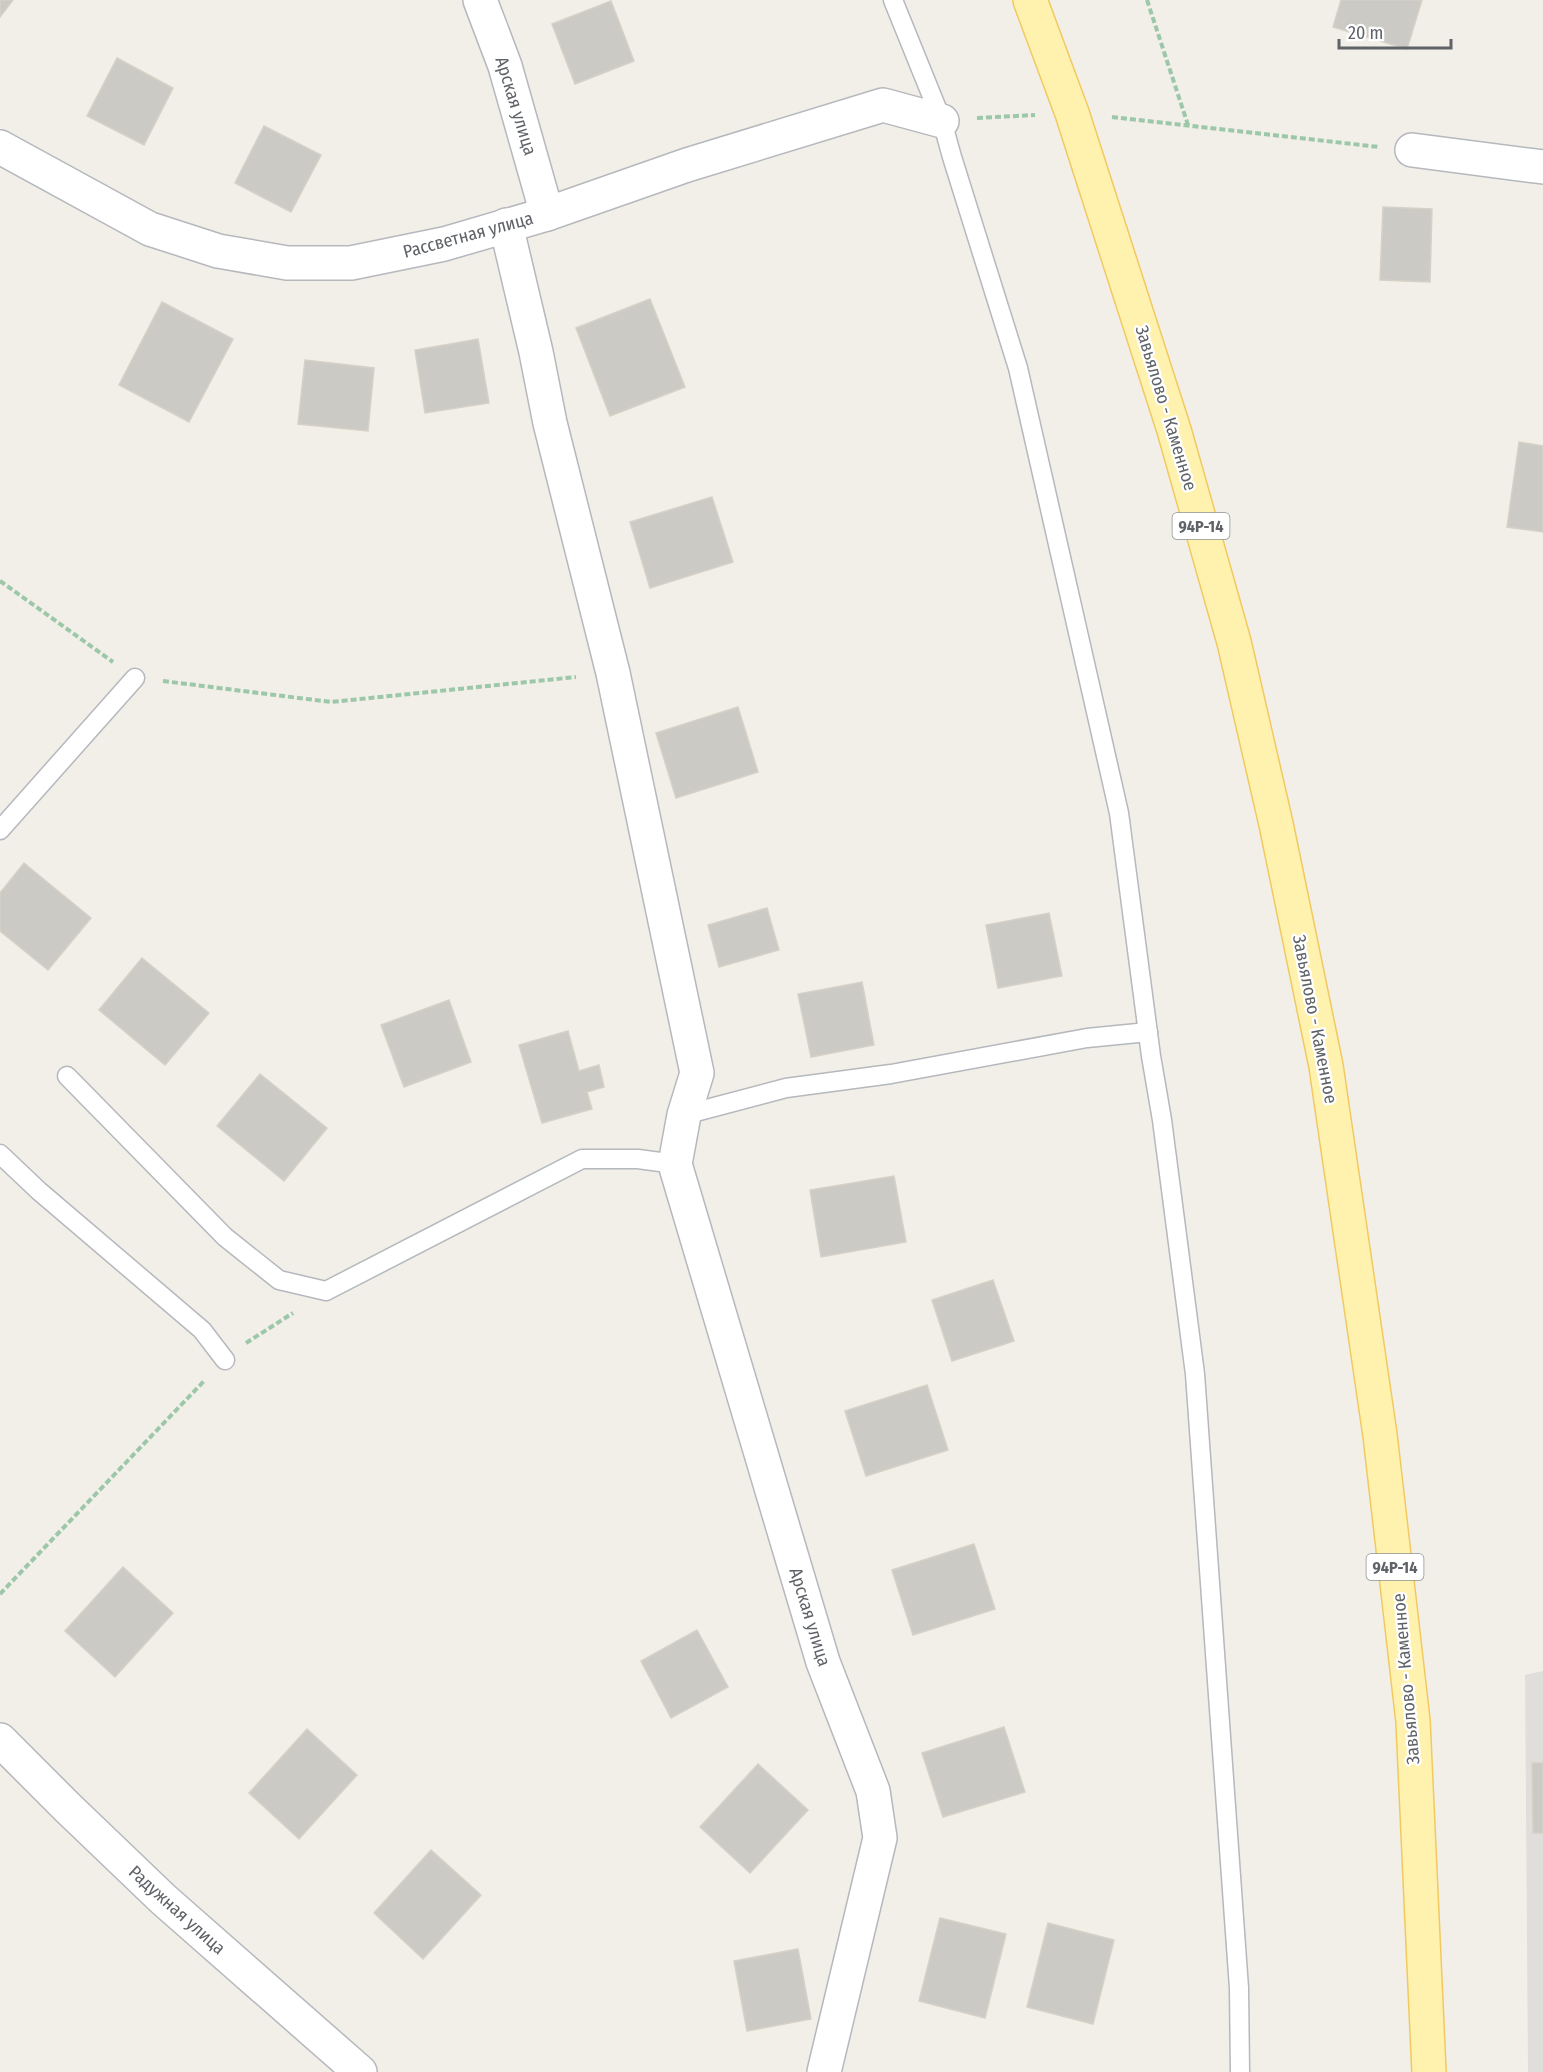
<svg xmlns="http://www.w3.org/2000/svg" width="1543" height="2072" font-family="'Fira Sans Condensed',sans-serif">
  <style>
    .industrial { fill: #e0deda }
    .building { fill: #cccac5; stroke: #d6d1c6; stroke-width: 1.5 }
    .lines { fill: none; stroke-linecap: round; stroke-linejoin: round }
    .lane-casing { stroke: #b5b8bc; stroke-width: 21 }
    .street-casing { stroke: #b5b8bc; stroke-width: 36 }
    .primary-casing { stroke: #f2c960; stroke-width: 36 }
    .path { stroke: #9cc7a9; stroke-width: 4; stroke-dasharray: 6 3; stroke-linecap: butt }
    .lane { stroke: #fff; stroke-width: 18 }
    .street { stroke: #fff; stroke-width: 33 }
    .primary { stroke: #fff2af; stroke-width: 33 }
    .labels { text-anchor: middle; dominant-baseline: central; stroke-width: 4.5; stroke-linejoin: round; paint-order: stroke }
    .shield { fill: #fff; stroke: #8f9295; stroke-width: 1.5 }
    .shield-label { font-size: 16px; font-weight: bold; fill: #5f6368 }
    .street-label { font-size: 18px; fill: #5f6368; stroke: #fff }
  </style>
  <rect width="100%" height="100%" fill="#f1efe8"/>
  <!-- industrial -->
  <polygon class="industrial" points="1543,1671 1543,2072 1528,2072 1525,1675"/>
  <!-- building -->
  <g class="building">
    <polygon points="0,0 13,0 0,17"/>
    <polygon points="1341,0 1422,0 1407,49 1333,27"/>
    <polygon points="611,1 634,61 575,84 552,24"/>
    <polygon points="117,58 173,88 144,145 87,116"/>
    <polygon points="264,126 321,155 291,212 235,183"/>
    <polygon points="1383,207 1432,209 1430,282 1380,280"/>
    <polygon points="650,299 685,387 610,416 576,328"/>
    <polygon points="162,302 233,339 189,422 119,385"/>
    <polygon points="478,339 489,403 425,413 415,350"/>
    <polygon points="305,360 374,368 368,431 298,424"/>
    <polygon points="1519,442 1543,446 1543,532 1507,527"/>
    <polygon points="712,497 733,562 650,588 630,522"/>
    <polygon points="738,707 758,772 676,798 656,733"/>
    <polygon points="24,863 91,918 48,970 0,931 0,893"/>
    <polygon points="767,908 779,950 719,967 708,925"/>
    <polygon points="1049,913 1062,976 998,988 986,925"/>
    <polygon points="142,958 209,1013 165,1065 99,1010"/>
    <polygon points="862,982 874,1045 811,1057 798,994"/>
    <polygon points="449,1000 471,1062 404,1087 381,1025"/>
    <polygon points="568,1031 579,1071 599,1065 604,1087 587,1092 592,1109 542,1123 519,1045"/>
    <polygon points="260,1074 327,1128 284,1181 217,1126"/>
    <polygon points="894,1176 906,1242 821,1257 810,1190"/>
    <polygon points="993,1280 1014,1341 952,1361 932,1300"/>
    <polygon points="927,1385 948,1450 866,1476 845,1411"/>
    <polygon points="974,1544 995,1609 913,1635 892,1570"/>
    <polygon points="123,1567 173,1613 115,1677 65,1631"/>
    <polygon points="697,1630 728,1687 671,1718 641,1661"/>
    <polygon points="1004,1727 1025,1792 943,1817 922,1753"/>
    <polygon points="307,1729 357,1775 299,1839 249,1793"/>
    <polygon points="1532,1763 1543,1763 1543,1833 1533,1833"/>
    <polygon points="758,1764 808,1810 750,1873 700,1827"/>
    <polygon points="431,1850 481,1895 423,1959 374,1913"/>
    <polygon points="940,1918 1006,1934 985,2018 919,2001"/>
    <polygon points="1048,1923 1114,1940 1093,2024 1027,2007"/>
    <polygon points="798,1949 811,2019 747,2031 734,1961"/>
  </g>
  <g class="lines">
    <defs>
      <g id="lane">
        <polyline points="893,0 942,121 952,157 1018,368 1119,813 1151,1056 1162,1120 1195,1374 1239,1988 1240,2072"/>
        <polyline points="0,830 135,678"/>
        <polyline points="67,1076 225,1237 279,1280 326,1291 582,1159 638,1159 675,1164"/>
        <polyline points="684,1115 786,1088 891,1074 1087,1038 1148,1032"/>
        <polyline points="0,1154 39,1191 202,1330 225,1360"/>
      </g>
      <g id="street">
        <polyline points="480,0 505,66 547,214"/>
        <polyline points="0,147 150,229 218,251 287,263 351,263 444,244 547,214 687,165 883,105 942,121"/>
        <polyline points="1412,150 1543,167"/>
        <polyline points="506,225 536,352 550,423 613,673 697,1073 684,1115 675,1164 823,1662 873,1791 880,1838 824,2072"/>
        <polyline points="0,1740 68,1808 163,1899 360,2072"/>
      </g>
      <polyline id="primary" points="1030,0 1072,113 1174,430 1234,642 1276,824 1326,1066 1380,1435 1413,1721 1429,2072"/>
    </defs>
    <!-- lane casing -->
    <use href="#lane" class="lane-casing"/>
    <!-- street casing -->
    <use href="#street" class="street-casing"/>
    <!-- primary casing -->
    <use href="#primary" class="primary-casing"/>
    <!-- path -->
    <g class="path">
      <polyline points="1147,0 1188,125"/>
      <polyline points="1112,117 1379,147"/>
      <polyline points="977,118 1035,115"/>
      <polyline points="0,581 113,662"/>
      <polyline points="163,681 331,702 576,677"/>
      <polyline points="246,1343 293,1313"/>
      <polyline points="0,1594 205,1380"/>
    </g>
    <!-- lane -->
    <use href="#lane" class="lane"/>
    <!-- street -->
    <use href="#street" class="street"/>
    <!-- primary -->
    <use href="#primary" class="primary"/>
  </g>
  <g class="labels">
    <!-- shield labels -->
    <g class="shield">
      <rect x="1172.5" y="513" width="57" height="26" rx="4.5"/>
      <rect x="1366.5" y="1554" width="57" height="26" rx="4.5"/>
    </g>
    <g class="shield-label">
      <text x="1201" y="526">94Р-14</text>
      <text x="1395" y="1567">94Р-14</text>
    </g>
    <!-- street labels -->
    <g class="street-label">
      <text transform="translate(516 106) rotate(73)">Арская улица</text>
      <text transform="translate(468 235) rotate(-15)">Рассветная улица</text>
      <text transform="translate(1166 408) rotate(73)">Завьялово - Каменное</text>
      <text transform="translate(1315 1019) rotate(79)">Завьялово - Каменное</text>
      <text transform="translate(810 1617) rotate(73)">Арская улица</text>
      <text transform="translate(1406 1679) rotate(-95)">Завьялово - Каменное</text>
      <text transform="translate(177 1910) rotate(42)">Радужная улица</text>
    </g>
  </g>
  <!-- scale -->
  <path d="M1339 39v9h112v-9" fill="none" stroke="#5f6368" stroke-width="3"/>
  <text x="1348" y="39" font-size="18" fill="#5f6368" stroke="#ffffff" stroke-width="4.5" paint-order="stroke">20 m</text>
</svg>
